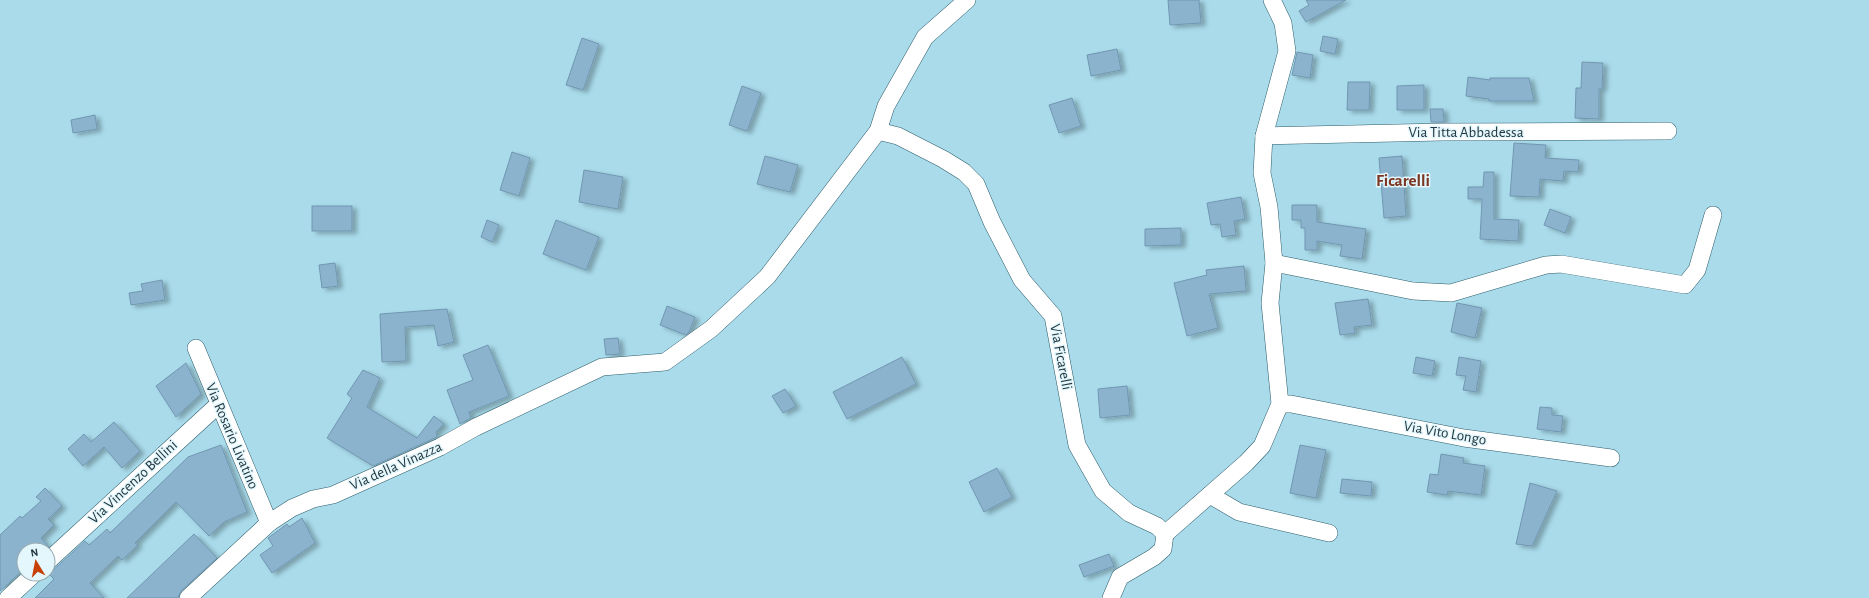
<svg xmlns="http://www.w3.org/2000/svg" width="1869" height="598" font-family="'Alegreya Sans',sans-serif">
  <style>
    .building { fill: #8cb3cd; stroke: #7197b1; filter: url(#shadow) }
    .lines { fill: none; stroke-linecap: round; stroke-linejoin: round }
    .street-casing { stroke: #2d5d6a; stroke-width: 18 }
    .street { stroke: #fff; stroke-width: 17 }
    .labels { text-anchor: middle; dominant-baseline: central; stroke-width: 3; stroke-linejoin: round; paint-order: stroke }
    .street-label { font-size: 15px; fill: #22373d; stroke: #e3f7fd }
    .quarter-label { font-size: 17px; font-weight: bold; fill: #7b3722; stroke: #e3f7fd }
  </style>
  <defs>
    <filter id="shadow"><feDropShadow dx="4.5" dy="2.5" stdDeviation="2" flood-color="#0004"/></filter>
  </defs>
  <rect width="100%" height="100%" fill="#a9dbeb"/>
  <!-- building -->
  <g class="building">
    <polygon points="1168,0 1199,0 1201,23 1170,25"/>
    <polygon points="1306,0 1346,0 1306,22 1299,11 1309,5"/>
    <polygon points="1323,36 1338,39 1335,54 1320,51"/>
    <polygon points="582,38 599,44 583,90 566,85"/>
    <polygon points="1117,49 1121,70 1091,76 1087,55"/>
    <polygon points="1297,52 1313,55 1310,78 1292,75"/>
    <polygon points="1582,62 1603,63 1602,89 1599,89 1599,119 1575,118 1576,88 1581,88"/>
    <polygon points="1468,77 1490,80 1490,78 1529,78 1534,101 1489,101 1489,99 1466,96"/>
    <polygon points="1348,82 1370,82 1369,110 1347,110"/>
    <polygon points="1424,85 1424,110 1397,110 1397,86"/>
    <polygon points="742,86 761,93 747,131 729,125"/>
    <polygon points="1072,98 1081,126 1059,133 1049,105"/>
    <polygon points="1430,109 1443,109 1444,122 1431,122"/>
    <polygon points="95,115 97,129 73,133 71,120"/>
    <polygon points="1514,143 1546,145 1545,158 1579,160 1578,172 1564,171 1563,181 1540,179 1539,197 1510,196"/>
    <polygon points="512,152 530,158 519,196 500,190"/>
    <polygon points="765,156 798,165 790,192 757,184"/>
    <polygon points="1402,156 1406,216 1384,218 1379,158"/>
    <polygon points="584,170 623,177 618,209 579,202"/>
    <polygon points="1484,172 1494,172 1494,219 1519,220 1518,241 1480,239 1482,199 1468,199 1468,187 1483,187"/>
    <polygon points="1241,197 1245,219 1234,221 1236,235 1222,237 1220,224 1211,225 1207,203"/>
    <polygon points="1292,205 1317,205 1317,222 1366,229 1362,259 1340,256 1342,245 1317,241 1317,250 1305,250 1305,228 1301,228 1301,220 1292,220"/>
    <rect x="312" y="206" width="40" height="25"/>
    <polygon points="1550,209 1571,217 1565,233 1544,225"/>
    <polygon points="487,220 499,225 492,242 481,237"/>
    <polygon points="556,220 599,237 586,270 543,254"/>
    <polygon points="1181,228 1181,245 1145,246 1145,229"/>
    <polygon points="335,263 338,286 322,288 319,265"/>
    <polygon points="1244,266 1246,291 1209,294 1218,328 1187,336 1174,283 1207,275 1206,270"/>
    <polygon points="162,280 165,300 131,305 129,293 143,291 141,284"/>
    <polygon points="1368,299 1372,325 1354,327 1355,333 1340,335 1335,303"/>
    <polygon points="1457,303 1482,308 1475,338 1451,332"/>
    <polygon points="667,306 695,317 689,332 686,335 660,325"/>
    <polygon points="447,309 454,342 438,346 434,325 405,327 406,361 382,362 380,314"/>
    <polygon points="618,338 620,354 606,355 604,339"/>
    <polygon points="488,345 509,396 469,412 471,418 460,424 447,390 473,380 463,355"/>
    <polygon points="902,357 916,384 847,419 833,392"/>
    <polygon points="1416,357 1435,361 1432,376 1413,373"/>
    <polygon points="1459,357 1481,361 1476,392 1463,390 1466,376 1456,375"/>
    <polygon points="186,363 201,394 176,417 156,386"/>
    <polygon points="363,370 380,378 367,407 417,438 434,416 444,424 436,432 437,437 373,466 327,438 352,398 347,394"/>
    <polygon points="1127,386 1130,415 1100,418 1098,389"/>
    <polygon points="785,389 796,406 783,413 772,396"/>
    <polygon points="1540,407 1552,408 1552,415 1563,416 1561,432 1537,429"/>
    <polygon points="114,422 140,451 122,468 104,447 83,466 68,449 84,434 91,442"/>
    <polygon points="221,445 247,512 224,522 209,536 176,502 135,543 138,545 122,560 118,556 90,583 104,598 35,598 54,579 49,574 85,541 89,545 107,529 110,533 188,457"/>
    <polygon points="1300,445 1326,450 1316,498 1290,493"/>
    <polygon points="1441,454 1464,458 1463,463 1485,466 1481,495 1448,491 1447,495 1427,492 1430,474 1438,475"/>
    <polygon points="997,468 1012,497 984,512 969,482"/>
    <polygon points="1342,479 1372,482 1371,496 1340,493"/>
    <polygon points="1530,483 1557,491 1532,546 1516,544"/>
    <polygon points="45,488 62,506 48,519 54,525 41,538 49,547 45,550 24,550 24,569 0,591 0,535 20,516 22,518 41,501 36,497"/>
    <polygon points="302,518 315,543 272,573 260,555 273,546 268,538 287,524 289,527"/>
    <polygon points="194,534 217,558 181,591 178,598 127,598"/>
    <polygon points="1109,554 1114,566 1084,577 1079,565"/>
  </g>
  <g class="lines">
    <defs>
      <g id="street">
        <polyline points="878,131 898,136 943,159 964,172 976,184 992,222 1022,280 1053,316 1077,445 1103,491 1129,513 1157,526 1165,534 1163,549 1154,557 1120,577 1111,598"/>
        <polyline points="1264,136 1442,132 1668,131"/>
        <polyline points="1274,263 1413,291 1451,293 1546,265 1561,264 1685,285 1697,270 1713,215"/>
        <polyline points="196,348 269,523"/>
        <polyline points="1280,404 1291,404 1464,438 1611,458"/>
        <polyline points="1210,495 1239,512 1329,533"/>
        <polyline points="1165,534 1246,463 1262,446 1280,404 1270,303 1274,263 1269,207 1262,173 1264,136 1287,51 1283,23 1272,0"/>
        <polyline points="48,561 219,404"/>
        <polyline points="8,598 34,574"/>
        <polyline points="188,598 269,523 292,508 313,499 333,495 440,447 476,427 602,367 665,362 711,329 767,277 878,131 886,106 925,37 967,0"/>
      </g>
    </defs>
    <!-- street casing -->
    <use href="#street" class="street-casing"/>
    <!-- street -->
    <use href="#street" class="street"/>
  </g>
  <g class="labels">
    <!-- street labels -->
    <g class="street-label">
      <text x="1466" y="132">Via Titta Abbadessa</text>
      <text transform="translate(1061 357) rotate(79)">Via Ficarelli</text>
      <text transform="translate(1445 433) rotate(10)">Via Vito Longo</text>
      <text transform="translate(232 436) rotate(67)">Via Rosario Livatino</text>
      <text transform="translate(396 466) rotate(-24)">Via della Vinazza</text>
      <text transform="translate(133 482) rotate(-43)">Via Vincenzo Bellini</text>
    </g>
    <!-- quarter labels -->
    <g class="quarter-label">
      <text x="1403" y="180">Ficarelli</text>
    </g>
  </g>
  <!-- north arrow -->
  <g transform="translate(36 562) rotate(350)"><circle r="19" fill="#e3f7fd" stroke="#96aab0"/>
  <path d="M0-3L7 15L0 10L-7 15Z" fill="#c74006"/>
  <text y="-6" font-size="11" font-weight="bold" text-anchor="middle" fill="#22373d">N</text>
  </g>
</svg>
